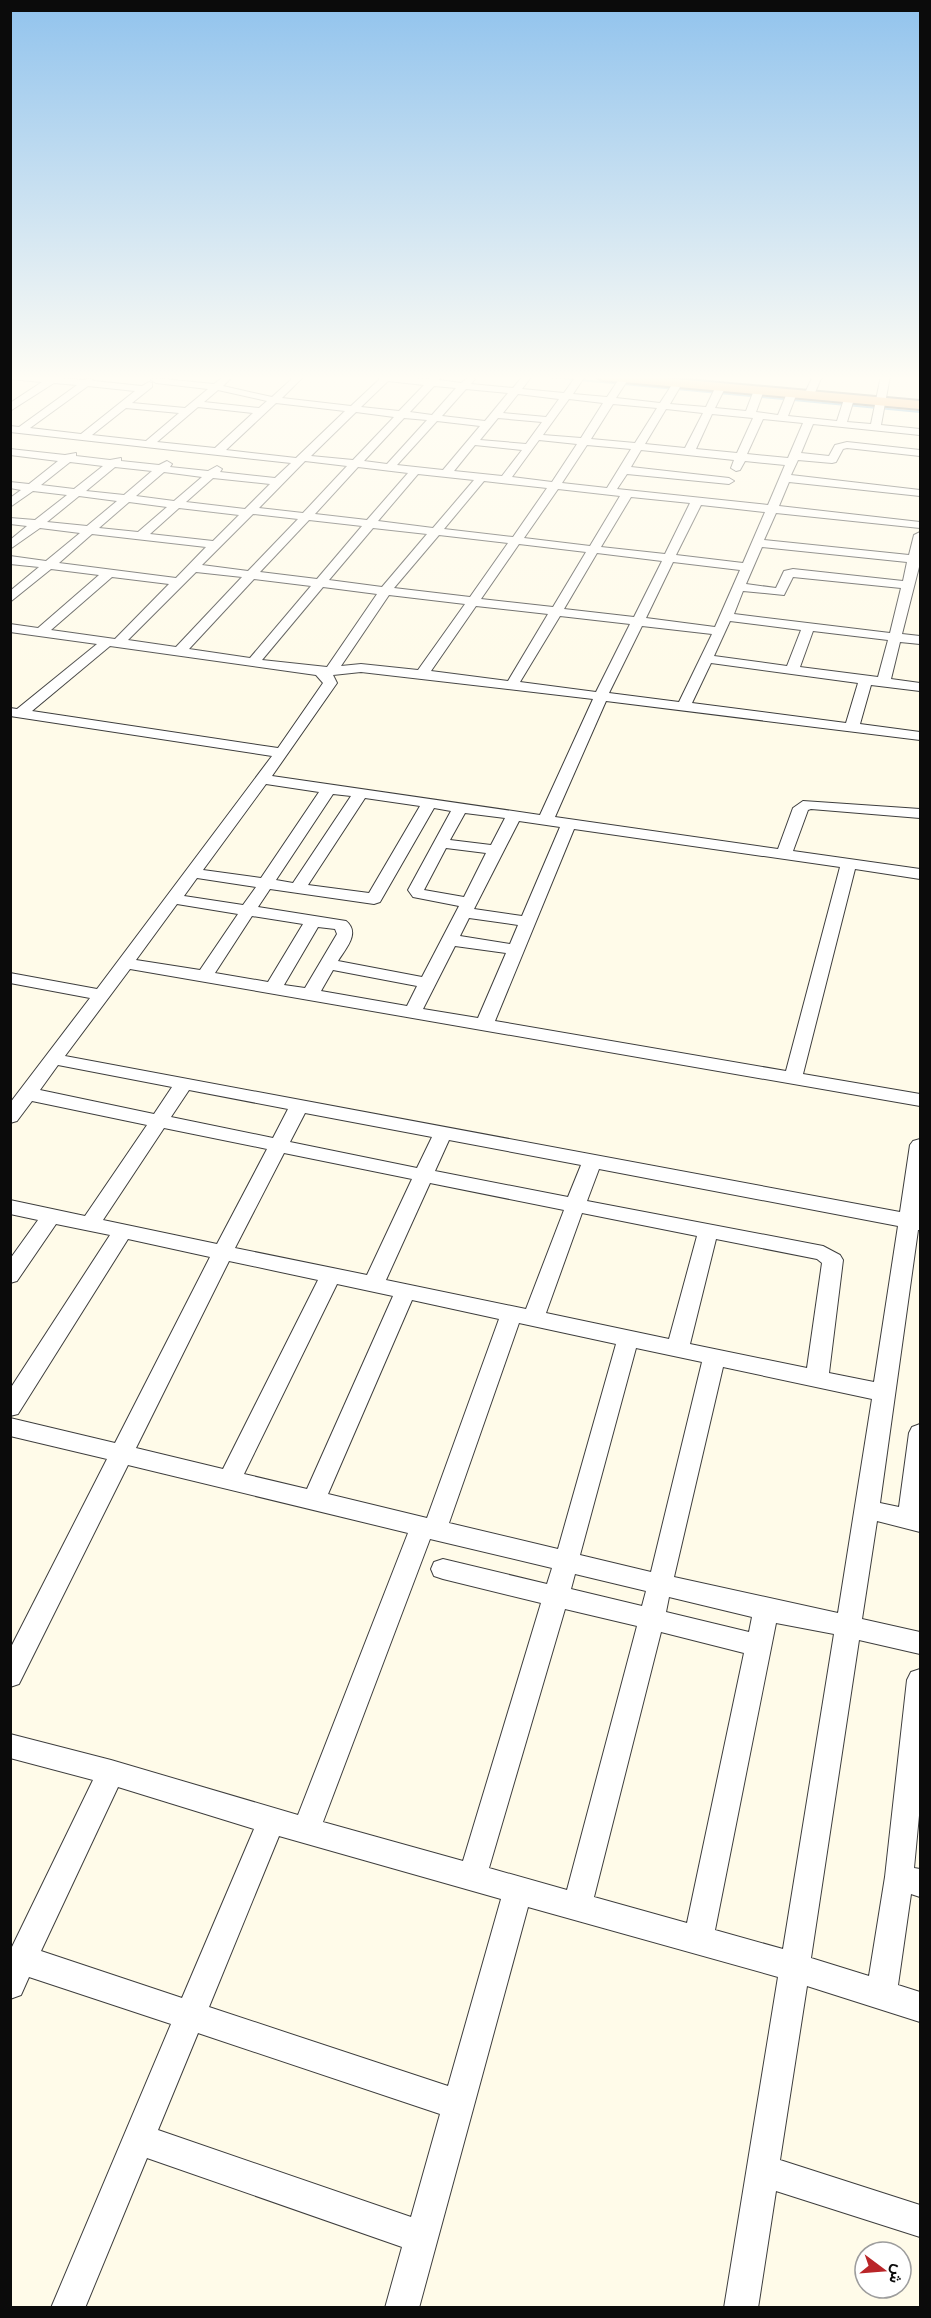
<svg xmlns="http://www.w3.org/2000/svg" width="931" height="2318" font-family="'IBM Plex Serif',Vazirmatn,serif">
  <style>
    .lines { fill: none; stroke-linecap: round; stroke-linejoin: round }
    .stream { stroke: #378ccc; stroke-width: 2 }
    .minor-casing { stroke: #3e3e3e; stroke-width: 2 }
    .highway-casing { stroke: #1c1c1c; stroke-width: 4 }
    .minor { fill: #fff; fill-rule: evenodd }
    .highway { fill: #f3a153; fill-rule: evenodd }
  </style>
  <rect width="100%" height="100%" fill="#fffbe9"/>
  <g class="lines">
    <!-- stream -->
    <polyline class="stream" points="538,376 920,412"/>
    <defs>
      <g id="minor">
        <path d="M10,376H57L60,378L84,380L89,378L94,381L142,386L149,382L152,383V387L132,403L185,408L208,389L156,383L151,380L153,378L214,384L224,376H233L223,386L272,397L295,376H304L282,398L351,406L383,376L429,379L433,376H442L439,380L461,383L470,376L475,379L471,384L513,388L523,376H532L522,389L564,393L576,376H585L573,394L607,397L621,376H626L629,378L616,398L660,403L675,380L678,379L683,382L670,404L706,407L716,386L721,383L726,386L715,408L746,411L754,390L759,387L764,390L756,412L778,415L787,393L792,390L797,393L788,416L837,421L844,399L849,396L854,399L847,422L871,424L881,376H890L881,425L920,429V435L813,424L801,453L829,456L835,445L847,442L920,450V456L847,448L843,449L836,462L832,463L798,460L791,475L920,490V496L789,482L779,506L920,522V528L776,513L764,540L909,555L914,535L920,532V563L902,634L920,636V644L900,642L891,679L920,683V691L871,685L860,724L920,732V740L606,701L555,817L778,849L793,808L803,801L920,809V818L811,809L808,810L793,851L920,869V879L855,869L803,1074L920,1094V1106L130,969L65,1056L900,1212L910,1145L913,1141L920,1139V1230H918L880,1503L899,1507L909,1433L912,1427L920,1424V1532L877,1521L862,1619L920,1632V1654L859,1640L811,1958L869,1976L885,1877L907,1680L911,1672L920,1669V1805L914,1868L920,1869V1897L911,1894L898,1985L920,1992V2022L807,1986L780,2160L920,2205V2237L776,2191L758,2308H724L778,1977L528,1907L419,2308H385L402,2247L147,2158L85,2308H51L171,2024L29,1977L21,1995L10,1999V1951L93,1780L10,1758V1734L111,1760L298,1815L408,1533L128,1465L19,1684L10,1687V1649L107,1459L10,1436V1418L115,1443L210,1257L128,1239L18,1414L10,1416V1389L110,1235L56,1224L17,1281L10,1283V1259L38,1220L10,1214V1200L85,1216L147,1125L32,1101L17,1121L10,1123V1103L90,998L10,983V973L97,989L272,756L10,716V708L17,709L97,644L10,632V624L38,628L99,575L51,569L10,602V591L39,567L10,564V556L46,561L80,533L40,528L10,549V540L27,526L10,524V518L35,520L67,495L33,491L10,507V498L21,490L10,488V482L29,484L58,461L10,455V449L65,455L76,453V456L110,460L121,458V461L159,465L167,461L172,464L170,467L208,471L217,466L222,469L220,472L275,478L291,463L10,432V426L19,427L77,385L54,383L10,411V403L42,382L10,379ZM388,381L424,385L399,411L361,407ZM88,386L135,391L81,434L30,428ZM434,386L456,388L432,415L410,412ZM466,389L508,393L485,421L442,416ZM218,390L267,401L259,408L204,402ZM518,394L559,399L546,417L503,413ZM569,399L603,403L581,438L543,435ZM276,403L345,411L296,458L226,450ZM613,404L657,408L635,443L591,439ZM198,407L253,413L215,448L157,442ZM126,408L179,413L146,441L92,435ZM666,409L703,413L685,448L645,444ZM356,412L394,417L353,460L311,456ZM712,414L753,418L737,453L696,449ZM404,418L427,420L387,464L364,461ZM498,418L542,422L526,444L480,440ZM763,419L803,423L788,458L747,454ZM437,421L480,426L443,470L397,465ZM539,440L577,444L552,482L512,477ZM475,445L522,450L502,476L454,471ZM587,445L631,449L607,488L562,483ZM641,450L734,460L731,468L736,471L740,470L745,461L785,465L768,505L617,489L627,474L729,484L734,481L729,478L631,467ZM305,461L347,466L303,513L259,508ZM70,462L103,466L74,489L41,485ZM115,467L152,471L124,495L86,491ZM358,467L408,473L367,520L315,514ZM164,472L202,477L174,501L136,496ZM418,474L474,480L433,528L378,521ZM213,478L270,484L245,509L186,502ZM484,481L547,488L513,537L444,529ZM558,489L620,496L590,546L524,538ZM79,496L117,501L87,526L47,522ZM631,497L690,503L665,554L601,547ZM129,502L167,507L138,532L99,528ZM701,505L765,512L743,563L676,555ZM179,508L239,515L213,541L150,534ZM253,514L298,519L248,571L202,565ZM309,520L362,526L317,579L260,572ZM373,528L427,534L382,587L329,580ZM92,534L206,547L176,578L59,563ZM439,535L508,543L470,597L394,588ZM519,544L586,552L553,607L481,599ZM762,547L907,562L903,581L793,569L784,571L776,588L746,584ZM597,553L662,561L634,617L564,609ZM673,562L740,570L715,627L646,618ZM196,572L242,577L176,647L128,640ZM112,577L169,584L115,639L51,630ZM793,577L901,588L890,633L734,614L743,591L784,595ZM254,579L311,586L250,658L189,649ZM323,587L377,594L327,667L262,660ZM389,595L465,604L418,670L361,664L341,666ZM476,606L548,614L508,681L431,671ZM560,616L630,624L596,692L520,682ZM730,621L801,630L787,666L714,656ZM642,626L712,634L679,702L609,693ZM813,631L888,640L878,677L800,667ZM110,646L316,675L323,683L278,748L32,711ZM711,663L858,683L846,723L692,703ZM361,672L593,699L540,815L272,776L337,683L333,675ZM266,784L319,792L261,878L203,870ZM333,794L351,796L293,883L276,880ZM365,798L420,806L369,893L308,885ZM434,808L451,811L408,890L413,897L459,906L422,977L338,961C345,949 361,933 346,921L258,907L270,889L374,904L380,902ZM465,813L505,818L491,845L450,840ZM519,821L560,827L522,916L474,909ZM574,829L840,867L786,1071L495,1021ZM446,848L486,853L464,897L424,890ZM197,878L256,887L243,905L184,896ZM177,904L238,914L200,970L136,960ZM252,916L303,924L268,982L215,973ZM469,918L518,925L510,944L460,936ZM318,927L335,929L337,934L305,988L284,985ZM455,946L506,953L478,1018L423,1009ZM333,970L417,986L407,1006L321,991ZM58,1065L172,1087L154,1114L40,1090ZM189,1090L288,1109L273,1138L171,1117ZM305,1113L432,1137L417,1168L290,1142ZM164,1128L267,1149L217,1244L103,1220ZM449,1140L581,1165L568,1197L435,1171ZM284,1153L412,1179L367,1275L235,1248ZM599,1169L898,1226L874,1382L829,1373L843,1260L840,1255L823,1246L587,1201ZM430,1183L564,1210L526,1309L386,1280ZM582,1213L697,1236L669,1339L546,1313ZM716,1239L817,1259L822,1263L807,1368L690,1344ZM229,1261L318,1280L223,1469L136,1448ZM337,1284L393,1296L307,1489L244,1474ZM412,1300L499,1319L427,1518L328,1494ZM519,1323L616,1344L558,1549L449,1523ZM636,1348L702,1362L651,1572L580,1555ZM723,1367L872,1399L838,1613L674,1577ZM430,1539L552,1568L547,1584L443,1559L434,1562L431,1569L434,1576L443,1579L541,1603L463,1861L323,1822ZM575,1574L646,1591L642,1606L571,1589ZM669,1597L752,1617L749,1632L666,1612ZM565,1609L637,1626L567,1890L489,1868ZM776,1623L834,1634L783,1949L715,1930ZM661,1632L744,1653L687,1923L594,1897ZM118,1787L254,1829L182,1998L41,1951ZM279,1836L501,1899L448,2086L209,2007ZM198,2033L440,2114L411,2217L158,2130Z"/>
        <polygon points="813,376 822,376 814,395 809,398 804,395"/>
      </g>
      <polygon id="highway" points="595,376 643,376 920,401 920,409 602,380"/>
    </defs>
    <!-- minor casing -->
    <use href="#minor" class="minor-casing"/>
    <!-- highway casing -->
    <use href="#highway" class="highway-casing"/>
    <!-- minor -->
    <use href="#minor" class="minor"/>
    <!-- highway -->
    <use href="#highway" class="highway"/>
  </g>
  <!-- sky -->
  <linearGradient id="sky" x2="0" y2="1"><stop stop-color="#91c3ed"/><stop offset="0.54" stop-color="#fffdf5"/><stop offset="1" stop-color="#fffdf5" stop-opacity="0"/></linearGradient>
  <rect width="931" height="700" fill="url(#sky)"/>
  <!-- border -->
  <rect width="931" height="2318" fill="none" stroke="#0b0b0b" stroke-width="24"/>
  <!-- north arrow -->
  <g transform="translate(883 2270) rotate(106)"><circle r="28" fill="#ffffff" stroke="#9d9d9d" stroke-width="1.5"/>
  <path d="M0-4.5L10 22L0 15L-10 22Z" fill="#b92528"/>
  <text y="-9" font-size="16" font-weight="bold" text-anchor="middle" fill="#0b0b0b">ش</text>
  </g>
</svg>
